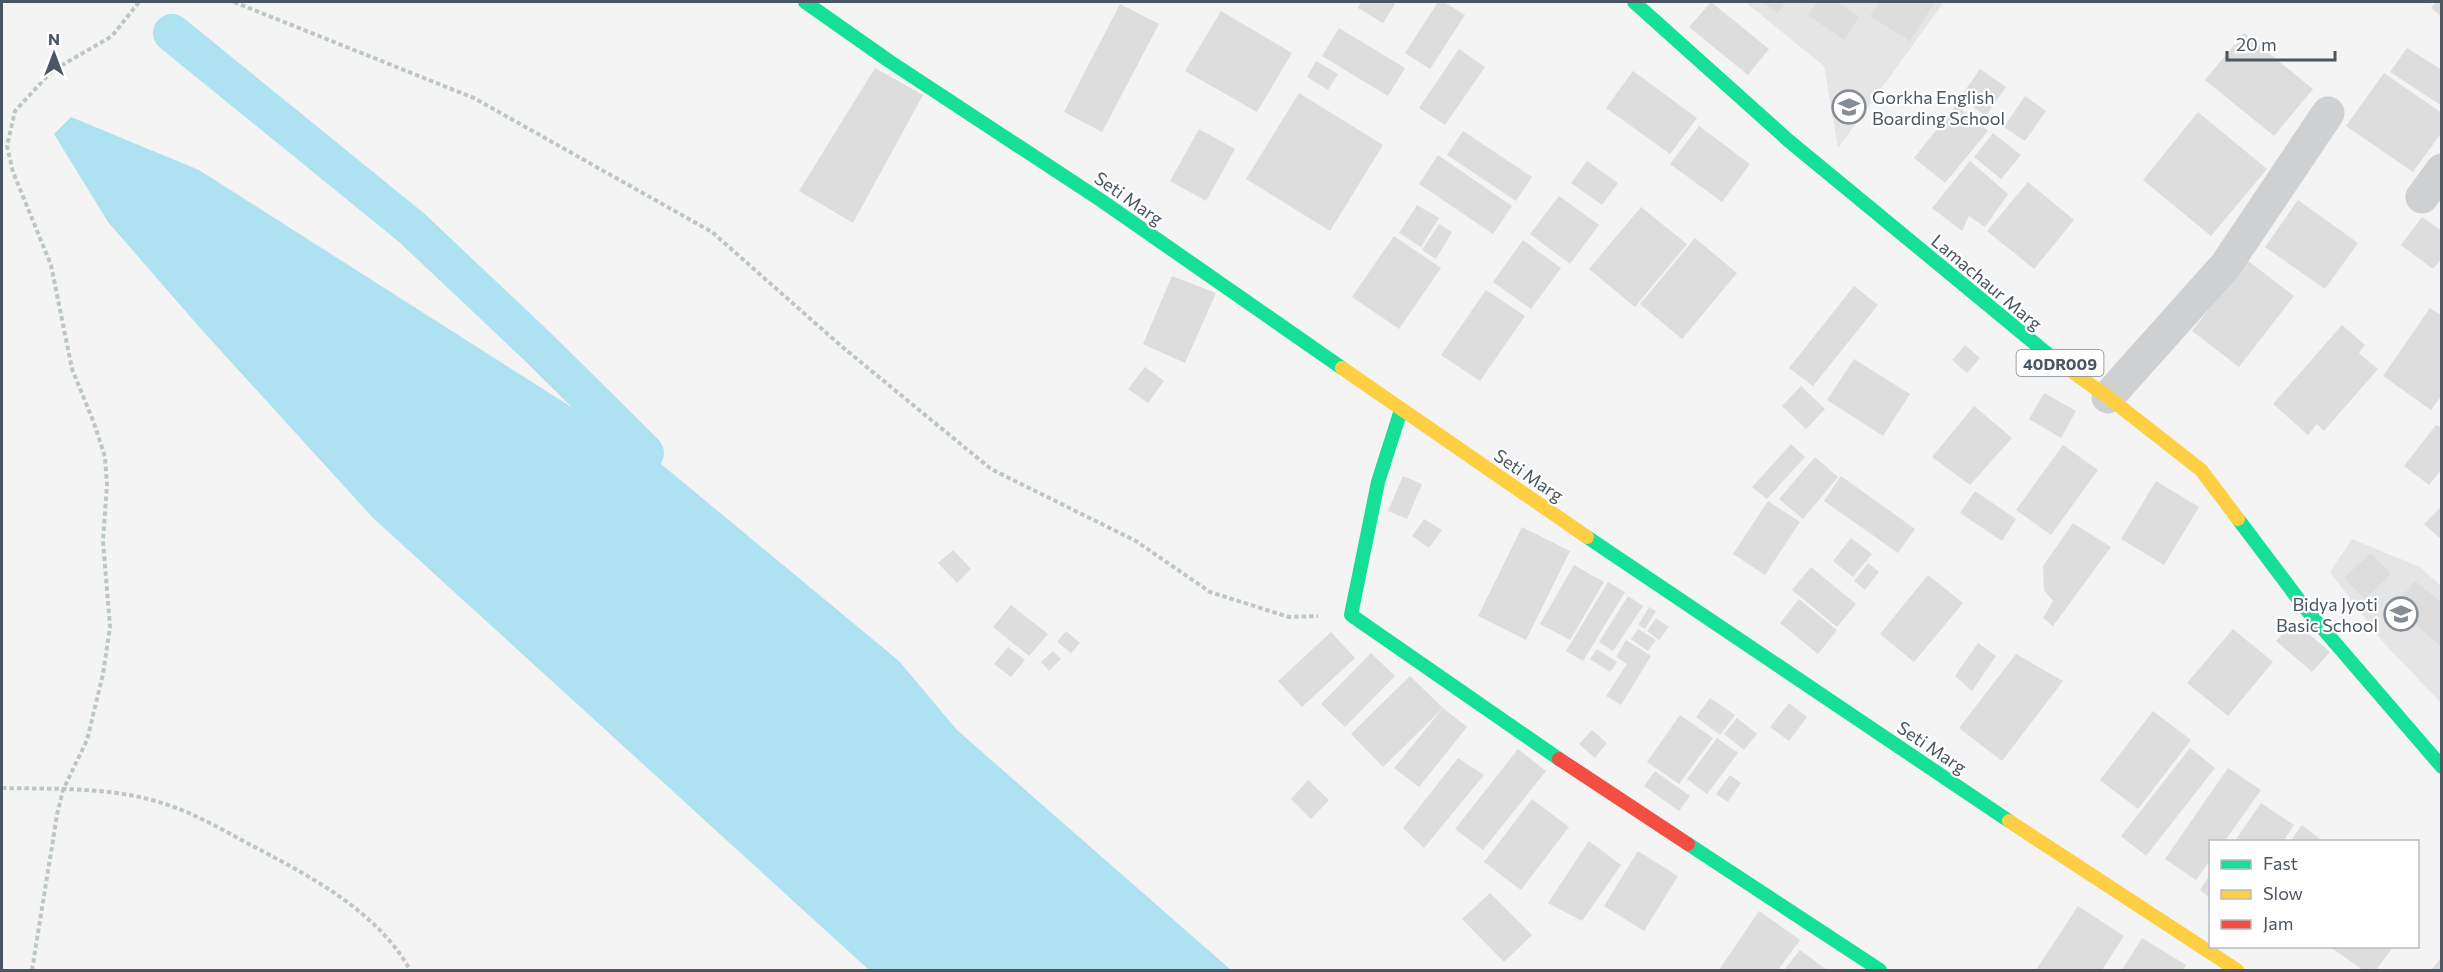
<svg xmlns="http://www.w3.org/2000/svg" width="2443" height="972" font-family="Commissioner,sans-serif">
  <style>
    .education { fill: #e6e5e6 }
    .water { fill: #aee2f0 }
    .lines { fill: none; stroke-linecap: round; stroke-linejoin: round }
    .canal { stroke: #aee2f0; stroke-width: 38 }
    .building { fill: #ddddde }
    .path { stroke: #bcc7c4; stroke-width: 4; stroke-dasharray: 4.5 3; stroke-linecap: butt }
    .street { stroke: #ced0d2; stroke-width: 33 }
    .fast { stroke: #16e098; stroke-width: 14 }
    .slow { stroke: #ffcf43; stroke-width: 14 }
    .jam { stroke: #f24e42; stroke-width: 14 }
    .labels { text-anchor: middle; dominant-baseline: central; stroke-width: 4.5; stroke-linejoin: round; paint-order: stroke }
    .shield { fill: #fff; stroke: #808990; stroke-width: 1.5 }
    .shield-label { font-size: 16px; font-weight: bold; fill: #4a5661 }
    .poi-label { font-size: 18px; fill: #4a5661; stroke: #fff; text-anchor: start }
    .street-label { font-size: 18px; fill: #4a5661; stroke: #fff }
  </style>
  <rect width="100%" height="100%" fill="#f4f4f4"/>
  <!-- education -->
  <g class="education">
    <polygon points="1745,2 1944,2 1838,148 1824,66"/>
    <polygon points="2352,539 2420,567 2441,586 2441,703 2383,642 2330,572"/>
  </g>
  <!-- water -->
  <polygon class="water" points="71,117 199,170 661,464 899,661 957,730 1231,970 869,970 373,518 201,329 108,222 54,134"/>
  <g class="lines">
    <!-- canal -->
    <polyline class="canal" points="172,33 412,228 540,349 645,453"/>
  </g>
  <!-- building -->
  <g class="building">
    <polygon points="1361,2 1396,2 1383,23 1358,8"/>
    <polygon points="1438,2 1444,2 1465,15 1430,69 1405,53"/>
    <polygon points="1711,2 1769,49 1748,75 1689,27"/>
    <polygon points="1763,2 1787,2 1777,13"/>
    <polygon points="1818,2 1837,2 1859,17 1844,40 1808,15"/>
    <polygon points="1880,2 1935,2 1910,41 1870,16"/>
    <polygon points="2436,2 2442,2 2442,17 2431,8"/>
    <polygon points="1120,4 1159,24 1102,132 1064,112"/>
    <polygon points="1221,11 1292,53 1257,112 1185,71"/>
    <polygon points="1339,28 1405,68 1388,96 1322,56"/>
    <polygon points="2244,33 2313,89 2274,136 2205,80"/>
    <polygon points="2407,48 2442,70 2442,106 2390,72"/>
    <polygon points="1459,49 1485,67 1445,125 1419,108"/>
    <polygon points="1316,61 1338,74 1328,90 1307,77"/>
    <polygon points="875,68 923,95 853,223 799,191"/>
    <polygon points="1980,69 2006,87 1986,116 1960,98"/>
    <polygon points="1633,71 1697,118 1670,154 1606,108"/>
    <polygon points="2384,73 2442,113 2442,132 2413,172 2346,126"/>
    <polygon points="1299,93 1383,145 1330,231 1246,179"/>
    <polygon points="2025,96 2046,111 2025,141 2004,127"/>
    <polygon points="1956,105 1988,131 1945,183 1914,158"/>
    <polygon points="2198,112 2267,169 2211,236 2143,180"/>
    <polygon points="1699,126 1750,164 1722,202 1670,164"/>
    <polygon points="1199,129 1235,149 1206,201 1170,181"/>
    <polygon points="1463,131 1532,177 1516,201 1447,155"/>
    <polygon points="1993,133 2021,155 2001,179 1974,157"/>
    <polygon points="1438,155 1512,206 1493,234 1419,184"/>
    <polygon points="1587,161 1618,183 1602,205 1571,183"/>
    <polygon points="1970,161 2008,194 1985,227 1969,216 1962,231 1932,208"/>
    <polygon points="2028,182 2074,220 2034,269 1987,231"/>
    <polygon points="1559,196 1599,225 1570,264 1530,234"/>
    <polygon points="2298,200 2358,243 2325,289 2265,247"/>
    <polygon points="1417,205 1439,218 1421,247 1399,233"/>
    <polygon points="1641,207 1687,244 1635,307 1589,269"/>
    <polygon points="2422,217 2442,231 2442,258 2433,269 2401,245"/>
    <polygon points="1439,224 1452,232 1436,259 1422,250"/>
    <polygon points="1394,236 1441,268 1399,329 1352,297"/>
    <polygon points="1695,238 1737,273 1682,339 1640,304"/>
    <polygon points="1523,240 1561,268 1531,309 1493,282"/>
    <polygon points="2247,260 2294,296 2239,367 2192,331"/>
    <polygon points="1172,276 1216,293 1185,363 1143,344"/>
    <polygon points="1854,286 1878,305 1813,386 1789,368"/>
    <polygon points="1486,290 1525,316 1480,381 1441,355"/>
    <polygon points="2430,308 2442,316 2442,395 2431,410 2383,376"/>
    <polygon points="2342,325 2365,345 2359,353 2378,369 2324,431 2317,424 2308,435 2273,404"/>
    <polygon points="1965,345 1980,358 1967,373 1952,360"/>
    <polygon points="1854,359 1910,394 1883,436 1827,400"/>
    <polygon points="1145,367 1164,381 1148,403 1128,389"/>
    <polygon points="1801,386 1825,409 1806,429 1782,406"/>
    <polygon points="2044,393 2076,411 2061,438 2029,419"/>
    <polygon points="1974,406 2012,438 1970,485 1932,457"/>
    <polygon points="2436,425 2442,428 2442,469 2429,485 2404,466"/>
    <polygon points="1791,444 1805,457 1767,499 1752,487"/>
    <polygon points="2063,445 2098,470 2051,535 2016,510"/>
    <polygon points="1815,457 1838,477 1803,519 1779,499"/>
    <polygon points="1403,476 1422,484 1407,519 1388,511"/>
    <polygon points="1841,476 1915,529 1898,553 1824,501"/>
    <polygon points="2156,481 2199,507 2164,565 2121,539"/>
    <polygon points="1975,491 2016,519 2002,541 1960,513"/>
    <polygon points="1768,501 1800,522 1765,575 1733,554"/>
    <polygon points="2442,506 2442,540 2424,524"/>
    <polygon points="1424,519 1442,530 1429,548 1412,536"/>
    <polygon points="2073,523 2111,547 2053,626 2043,618 2053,601 2044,590 2043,566"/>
    <polygon points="1522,527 1570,551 1526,640 1478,616"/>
    <polygon points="1851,538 1872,554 1853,577 1833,561"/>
    <polygon points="953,550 971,569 957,583 938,563"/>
    <polygon points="2371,553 2391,574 2365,599 2344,578"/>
    <polygon points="1868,563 1879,572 1865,590 1854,581"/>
    <polygon points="1574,565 1604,582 1570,640 1540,624"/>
    <polygon points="1811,567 1856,604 1837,627 1792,590"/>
    <polygon points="1928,575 1963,603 1914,662 1880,634"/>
    <polygon points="2415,581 2442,603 2442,647 2394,606"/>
    <polygon points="1608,582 1625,592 1583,661 1566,651"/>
    <polygon points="1628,596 1643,606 1613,651 1599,642"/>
    <polygon points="1799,599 1837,630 1818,654 1780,623"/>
    <polygon points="1011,605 1048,634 1029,656 993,627"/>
    <polygon points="1649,607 1656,611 1645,629 1638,625"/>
    <polygon points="1656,618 1669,627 1659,640 1647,631"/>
    <polygon points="2294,621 2330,652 2312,672 2276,641"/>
    <polygon points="1638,629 1656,640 1648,651 1631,639"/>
    <polygon points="2233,629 2273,662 2228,716 2187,683"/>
    <polygon points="1066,631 1080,643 1071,653 1057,642"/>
    <polygon points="1331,632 1355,658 1302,707 1278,681"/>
    <polygon points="1626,640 1651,656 1621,705 1606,696 1627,664 1616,657"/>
    <polygon points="1978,643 1996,656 1972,691 1955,676"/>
    <polygon points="1008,647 1025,660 1011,677 994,664"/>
    <polygon points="1597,649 1617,662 1610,672 1590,659"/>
    <polygon points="1053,651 1061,659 1049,671 1041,662"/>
    <polygon points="1371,653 1395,676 1345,727 1321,704"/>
    <polygon points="2016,654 2063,681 2002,761 1959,728"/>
    <polygon points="1410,676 1443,708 1467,727 1419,787 1394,768 1443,708 1383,767 1351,734"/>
    <polygon points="1710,698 1735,715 1720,735 1696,717"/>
    <polygon points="1789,703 1807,717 1789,741 1770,727"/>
    <polygon points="2153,711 2191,740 2138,809 2100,780"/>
    <polygon points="1680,715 1713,738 1679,784 1647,762"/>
    <polygon points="1737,718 1757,734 1744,750 1724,734"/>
    <polygon points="1592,730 1607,743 1595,758 1579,744"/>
    <polygon points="1717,738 1738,753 1707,794 1687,779"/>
    <polygon points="2190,748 2215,768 2146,856 2121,836"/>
    <polygon points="1518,749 1546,771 1483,850 1455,829"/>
    <polygon points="1458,758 1484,775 1424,848 1403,828"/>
    <polygon points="2228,768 2261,790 2224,842 2210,842 2210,860 2196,880 2165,859"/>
    <polygon points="1655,771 1690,796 1679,811 1644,786"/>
    <polygon points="1730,775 1741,783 1728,802 1716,794"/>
    <polygon points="1308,780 1329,800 1311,819 1291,799"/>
    <polygon points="1532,799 1569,827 1521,890 1484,862"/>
    <polygon points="2261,803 2294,825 2283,842 2234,842"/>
    <polygon points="2302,825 2324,842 2290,842"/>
    <polygon points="1589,841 1621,865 1582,921 1548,903"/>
    <polygon points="1638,851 1678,876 1644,931 1604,906"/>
    <polygon points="2210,874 2210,898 2200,890"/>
    <polygon points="1490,893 1532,935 1504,962 1462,919"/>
    <polygon points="2078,906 2124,936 2102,970 2036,970"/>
    <polygon points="1759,911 1800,940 1778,970 1719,970"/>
    <polygon points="2142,938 2186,965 2183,970 2122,970"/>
    <polygon points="2329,946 2394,946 2376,970 2363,970"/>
    <polygon points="1800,950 1827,970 1784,970"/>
    <polygon points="2442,957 2442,970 2431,970"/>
  </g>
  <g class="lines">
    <!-- path -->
    <g class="path">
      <polyline points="234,2 474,98 712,232 840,345 991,469 1136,541 1210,592 1289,617 1318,616"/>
      <path d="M2,788C51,789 103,787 152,800C186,809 216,826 247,843C306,874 377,910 410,970"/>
      <polyline points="32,970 57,815 63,790 87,740 103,674 110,627 103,541 107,485 105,457 94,423 72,369 51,265 13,172 7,146 15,111 52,71 112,36 139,2"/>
    </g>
    <!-- street -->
    <g class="street">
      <polyline points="2422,197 2442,170"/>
      <polyline points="2108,397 2226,265 2328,113"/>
    </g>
    <!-- fast -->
    <g class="fast">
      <polyline points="805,2 889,61 1102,201 1342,368"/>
      <polyline points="1634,2 1789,141 2050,356"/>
      <polyline points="1401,410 1378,482 1351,615 1559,759"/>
      <polyline points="2238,519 2305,608 2442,767"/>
      <polyline points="1587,537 2009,821"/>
      <polyline points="1688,844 1880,970"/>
    </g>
    <!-- slow -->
    <g class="slow">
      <polyline points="2050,356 2108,397 2201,470 2238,519"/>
      <polyline points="1342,368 1587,537"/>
      <polyline points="2009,821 2237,970"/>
    </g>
    <!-- jam -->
    <polyline class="jam" points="1559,759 1688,844"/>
  </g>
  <!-- icons -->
  <defs>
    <symbol id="school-ring" viewBox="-11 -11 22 22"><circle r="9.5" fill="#fff" stroke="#868d94" stroke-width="1.5"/><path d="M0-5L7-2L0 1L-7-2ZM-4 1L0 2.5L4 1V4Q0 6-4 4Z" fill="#868d94"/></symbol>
  </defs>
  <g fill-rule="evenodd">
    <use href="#school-ring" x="1830" y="88" width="38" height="38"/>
    <use href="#school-ring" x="2382" y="595" width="38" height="38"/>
  </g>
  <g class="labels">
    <!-- shield labels -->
    <rect class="shield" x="2016.5" y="350" width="87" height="26" rx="4.5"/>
    <g class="shield-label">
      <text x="2060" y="363">40DR009</text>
    </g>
    <!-- poi labels -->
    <g class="poi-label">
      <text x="1872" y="97">Gorkha English<tspan x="1872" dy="21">Boarding School</tspan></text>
      <text x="2378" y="604" text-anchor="end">Bidya Jyoti<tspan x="2378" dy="21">Basic School</tspan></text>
    </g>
    <!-- street labels -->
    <g class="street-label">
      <text transform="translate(1129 198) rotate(35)">Seti Marg</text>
      <text transform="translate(1987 282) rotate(40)">Lamachaur Marg</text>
      <text transform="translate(1529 475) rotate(34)">Seti Marg</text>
      <text transform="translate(1932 747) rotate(34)">Seti Marg</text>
    </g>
  </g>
  <!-- border -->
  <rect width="2443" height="972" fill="none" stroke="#4a5661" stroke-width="6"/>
  <!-- legend -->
  <rect x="2209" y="840" width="210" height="108" fill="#ffffff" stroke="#b7bbc0" stroke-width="1.5"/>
  <rect x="2221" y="860" width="30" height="9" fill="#16e098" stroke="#b7bbc0" stroke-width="1.5"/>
  <text x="2263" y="870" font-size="18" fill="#4a5661">Fast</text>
  <rect x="2221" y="890" width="30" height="9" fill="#ffcf43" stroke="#b7bbc0" stroke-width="1.5"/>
  <text x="2263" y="900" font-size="18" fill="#4a5661">Slow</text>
  <rect x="2221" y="920" width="30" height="9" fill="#f24e42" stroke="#b7bbc0" stroke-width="1.5"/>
  <text x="2263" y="930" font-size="18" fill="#4a5661">Jam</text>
  <!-- north arrow -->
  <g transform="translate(54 54)" stroke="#ffffff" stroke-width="4.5" paint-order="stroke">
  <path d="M0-4.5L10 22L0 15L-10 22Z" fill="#4a5661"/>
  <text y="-9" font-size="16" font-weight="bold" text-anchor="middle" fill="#4a5661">N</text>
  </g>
  <!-- scale -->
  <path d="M2227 51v9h108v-9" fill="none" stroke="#4a5661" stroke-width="3"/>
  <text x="2236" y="51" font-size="18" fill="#4a5661" stroke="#ffffff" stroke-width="4.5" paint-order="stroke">20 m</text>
</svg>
